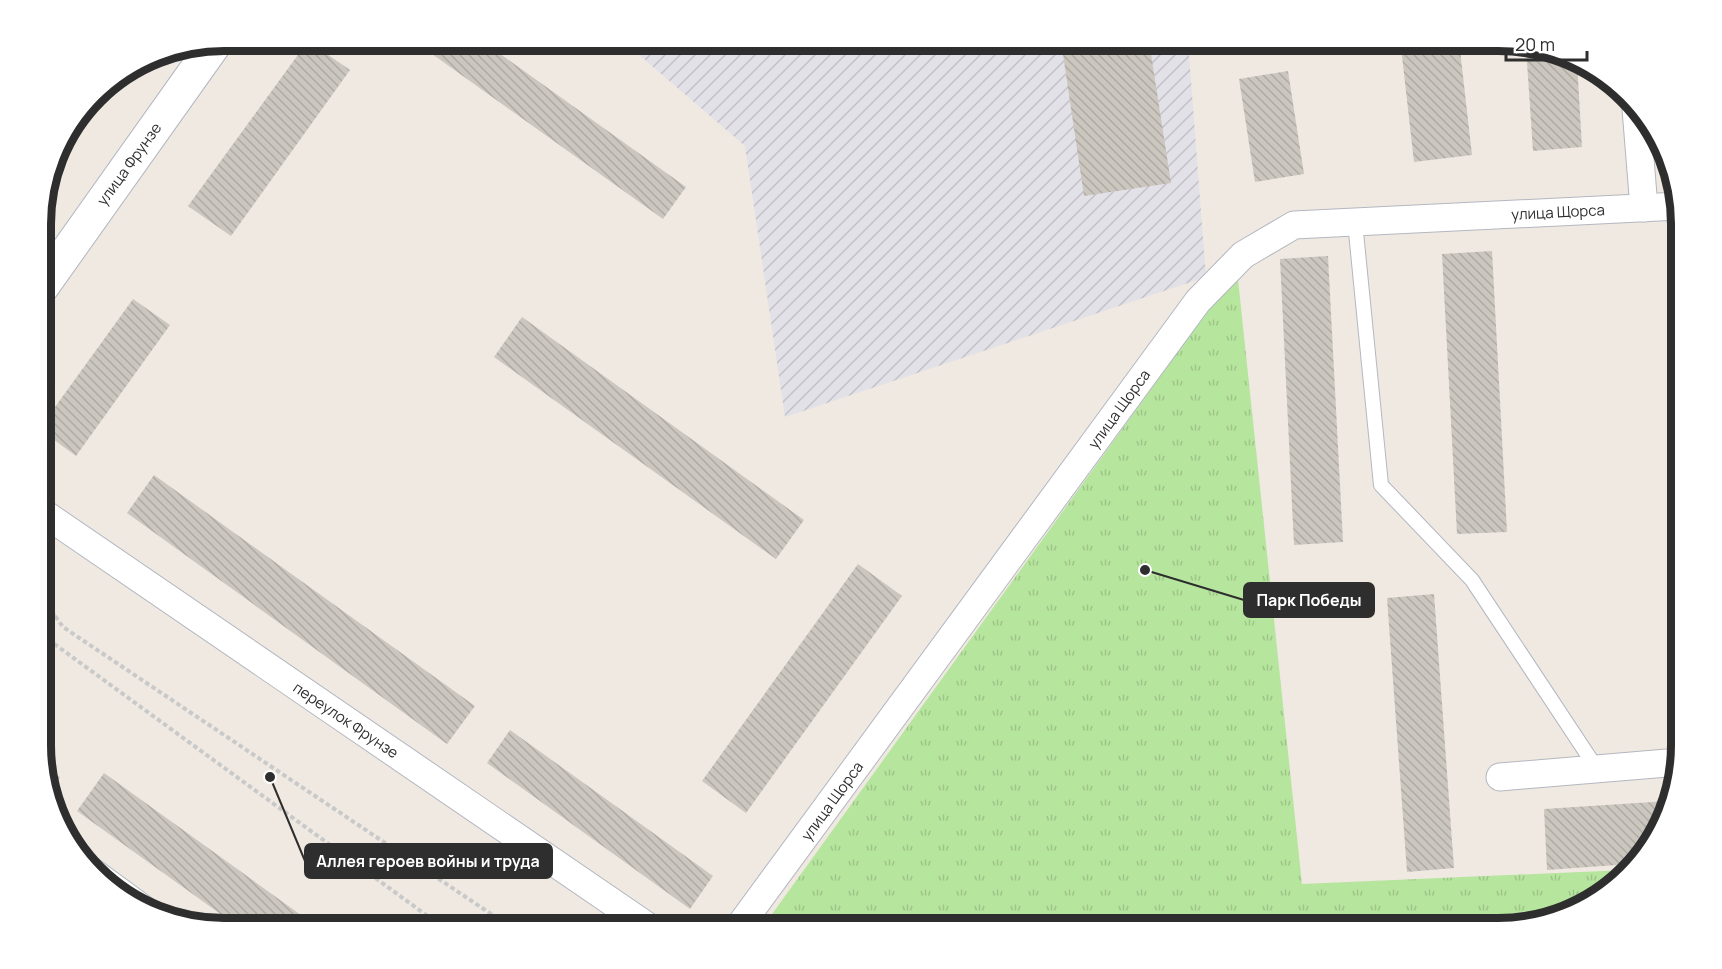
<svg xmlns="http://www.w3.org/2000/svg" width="1722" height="969" font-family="Manrope,sans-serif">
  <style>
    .industrial { fill: url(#industrial-furrows) }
    .park { fill: url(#park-tufts) }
    .building { fill: url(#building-back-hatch) }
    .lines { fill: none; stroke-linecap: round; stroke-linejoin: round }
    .lane-casing { stroke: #b4b7c1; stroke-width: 16 }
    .street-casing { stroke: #b4b7c1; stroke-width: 29 }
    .secondary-casing { stroke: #b4b7c1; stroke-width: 35 }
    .path { stroke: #c9c9c9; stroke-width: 4; stroke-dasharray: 4.5 3; stroke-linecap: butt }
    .lane { stroke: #fff; stroke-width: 14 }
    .street { stroke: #fff; stroke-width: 27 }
    .secondary { stroke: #fff; stroke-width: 33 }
    .labels { text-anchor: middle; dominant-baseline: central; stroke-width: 4.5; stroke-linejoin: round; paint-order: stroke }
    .street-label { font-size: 15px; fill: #2e2e2e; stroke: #fff }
    .rim { fill: none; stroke: #2e2e2e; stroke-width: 8 }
    .leader { fill: none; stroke: #2e2e2e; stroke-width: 2 }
    .callout-dot { fill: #2e2e2e; stroke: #fff; stroke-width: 2 }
    .callout { fill: #2e2e2e; stroke: #2e2e2e; stroke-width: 2 }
    .callout-label { font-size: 16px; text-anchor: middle; font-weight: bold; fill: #fff }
  </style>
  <defs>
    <pattern id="industrial-furrows" width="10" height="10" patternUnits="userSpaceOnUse" patternTransform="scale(1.5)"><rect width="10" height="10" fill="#e3e1e8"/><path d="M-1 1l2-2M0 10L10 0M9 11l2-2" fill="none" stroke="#c3c1c7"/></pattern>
    <pattern id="park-tufts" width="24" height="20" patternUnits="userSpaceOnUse" patternTransform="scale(1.5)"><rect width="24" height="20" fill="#b6e59e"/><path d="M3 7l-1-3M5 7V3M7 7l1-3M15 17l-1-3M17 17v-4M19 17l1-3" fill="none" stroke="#9dc588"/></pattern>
    <pattern id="building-back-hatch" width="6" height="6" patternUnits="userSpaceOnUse" patternTransform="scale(1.5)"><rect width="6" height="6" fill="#cbc7bf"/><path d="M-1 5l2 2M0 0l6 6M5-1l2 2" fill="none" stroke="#afaba4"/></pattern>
  </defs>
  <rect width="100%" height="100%" fill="#efe9e1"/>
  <!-- industrial -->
  <polygon class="industrial" points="623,41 1188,41 1206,277 785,417 745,146"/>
  <!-- park -->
  <polygon class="park" points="1237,270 1302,884 1626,870 1599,898 1509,928 762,928"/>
  <!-- building -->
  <g class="building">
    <polygon points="308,41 350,70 231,236 188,206"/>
    <polygon points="414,41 482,41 686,187 663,219"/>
    <polygon points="1061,41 1149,41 1171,183 1084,196"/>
    <polygon points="1459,41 1472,155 1414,162 1401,47"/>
    <polygon points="1526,48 1577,62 1582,147 1533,151"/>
    <polygon points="1288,71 1304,174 1255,182 1239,79"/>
    <polygon points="1492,251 1507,532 1457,534 1442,254"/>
    <polygon points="1328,256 1343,542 1294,545 1280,259"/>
    <polygon points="133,299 170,325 76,456 42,431 42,425"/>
    <polygon points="522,317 804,520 776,559 494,357"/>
    <polygon points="154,475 475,706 447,744 127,513"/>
    <polygon points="858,564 902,596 746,813 702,781"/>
    <polygon points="1434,594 1454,868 1407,872 1387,598"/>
    <polygon points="510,730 713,876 690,909 487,763"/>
    <polygon points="42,764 60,777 51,791 42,768"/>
    <polygon points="104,773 319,928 240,928 77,811"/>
    <polygon points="1668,801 1657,836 1631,864 1547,870 1544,809"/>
  </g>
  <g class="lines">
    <defs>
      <g id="lane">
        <polyline points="1355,222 1381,485 1472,580 1597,769"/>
        <polyline points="79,854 157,911"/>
      </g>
      <g id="street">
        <polyline points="1636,109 1644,208"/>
        <polyline points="42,512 650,928"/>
        <polyline points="1500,777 1679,762"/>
        <polyline points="738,928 1198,301 1243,255 1294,225 1679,206"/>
      </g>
      <polyline id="secondary" points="42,287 216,42"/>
    </defs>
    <!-- lane casing -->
    <use href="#lane" class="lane-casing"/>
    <!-- street casing -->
    <use href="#street" class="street-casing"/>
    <!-- secondary casing -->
    <use href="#secondary" class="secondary-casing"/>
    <!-- path -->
    <g class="path">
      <polyline points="42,606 55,616"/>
      <polyline points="42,634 55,616 63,627 512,928"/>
      <polyline points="42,635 444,928"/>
    </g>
    <!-- lane -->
    <use href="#lane" class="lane"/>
    <!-- street -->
    <use href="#street" class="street"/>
    <!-- secondary -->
    <use href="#secondary" class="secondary"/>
  </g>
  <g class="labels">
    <!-- street labels -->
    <g class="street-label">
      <text transform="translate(129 164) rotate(-54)">улица Фрунзе</text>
      <text transform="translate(1558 212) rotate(-3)">улица Щорса</text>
      <text transform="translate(1119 409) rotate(-54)">улица Щорса</text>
      <text transform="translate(346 720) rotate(34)">переулок Фрунзе</text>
      <text transform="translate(832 801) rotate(-54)">улица Щорса</text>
    </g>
  </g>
  <!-- crop -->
  <path d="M0 0H1722V969H0ZM224 51H1498A173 173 0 0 1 1671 224V745A173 173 0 0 1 1498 918H224A173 173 0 0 1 51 745V224A173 173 0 0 1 224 51Z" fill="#fff" fill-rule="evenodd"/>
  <path class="rim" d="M224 51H1498A173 173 0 0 1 1671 224V745A173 173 0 0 1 1498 918H224A173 173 0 0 1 51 745V224A173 173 0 0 1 224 51Z"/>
  <!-- callouts -->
  <path class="leader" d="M1145 570L1244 600M270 777L305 861"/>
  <g class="callout-dot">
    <circle cx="1145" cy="570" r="6"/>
    <circle cx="270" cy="777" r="6"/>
  </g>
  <g class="callout">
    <rect x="1244" y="583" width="130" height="34" rx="6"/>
    <rect x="305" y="844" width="247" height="34" rx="6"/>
  </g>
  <g class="callout-label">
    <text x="1309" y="606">Парк Победы</text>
    <text x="428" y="867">Аллея героев войны и труда</text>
  </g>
  <!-- scale -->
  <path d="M1506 51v9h81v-9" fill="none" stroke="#2e2e2e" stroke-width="3"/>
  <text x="1515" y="51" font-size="18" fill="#2e2e2e" stroke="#ffffff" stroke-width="4.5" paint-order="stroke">20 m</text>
</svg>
